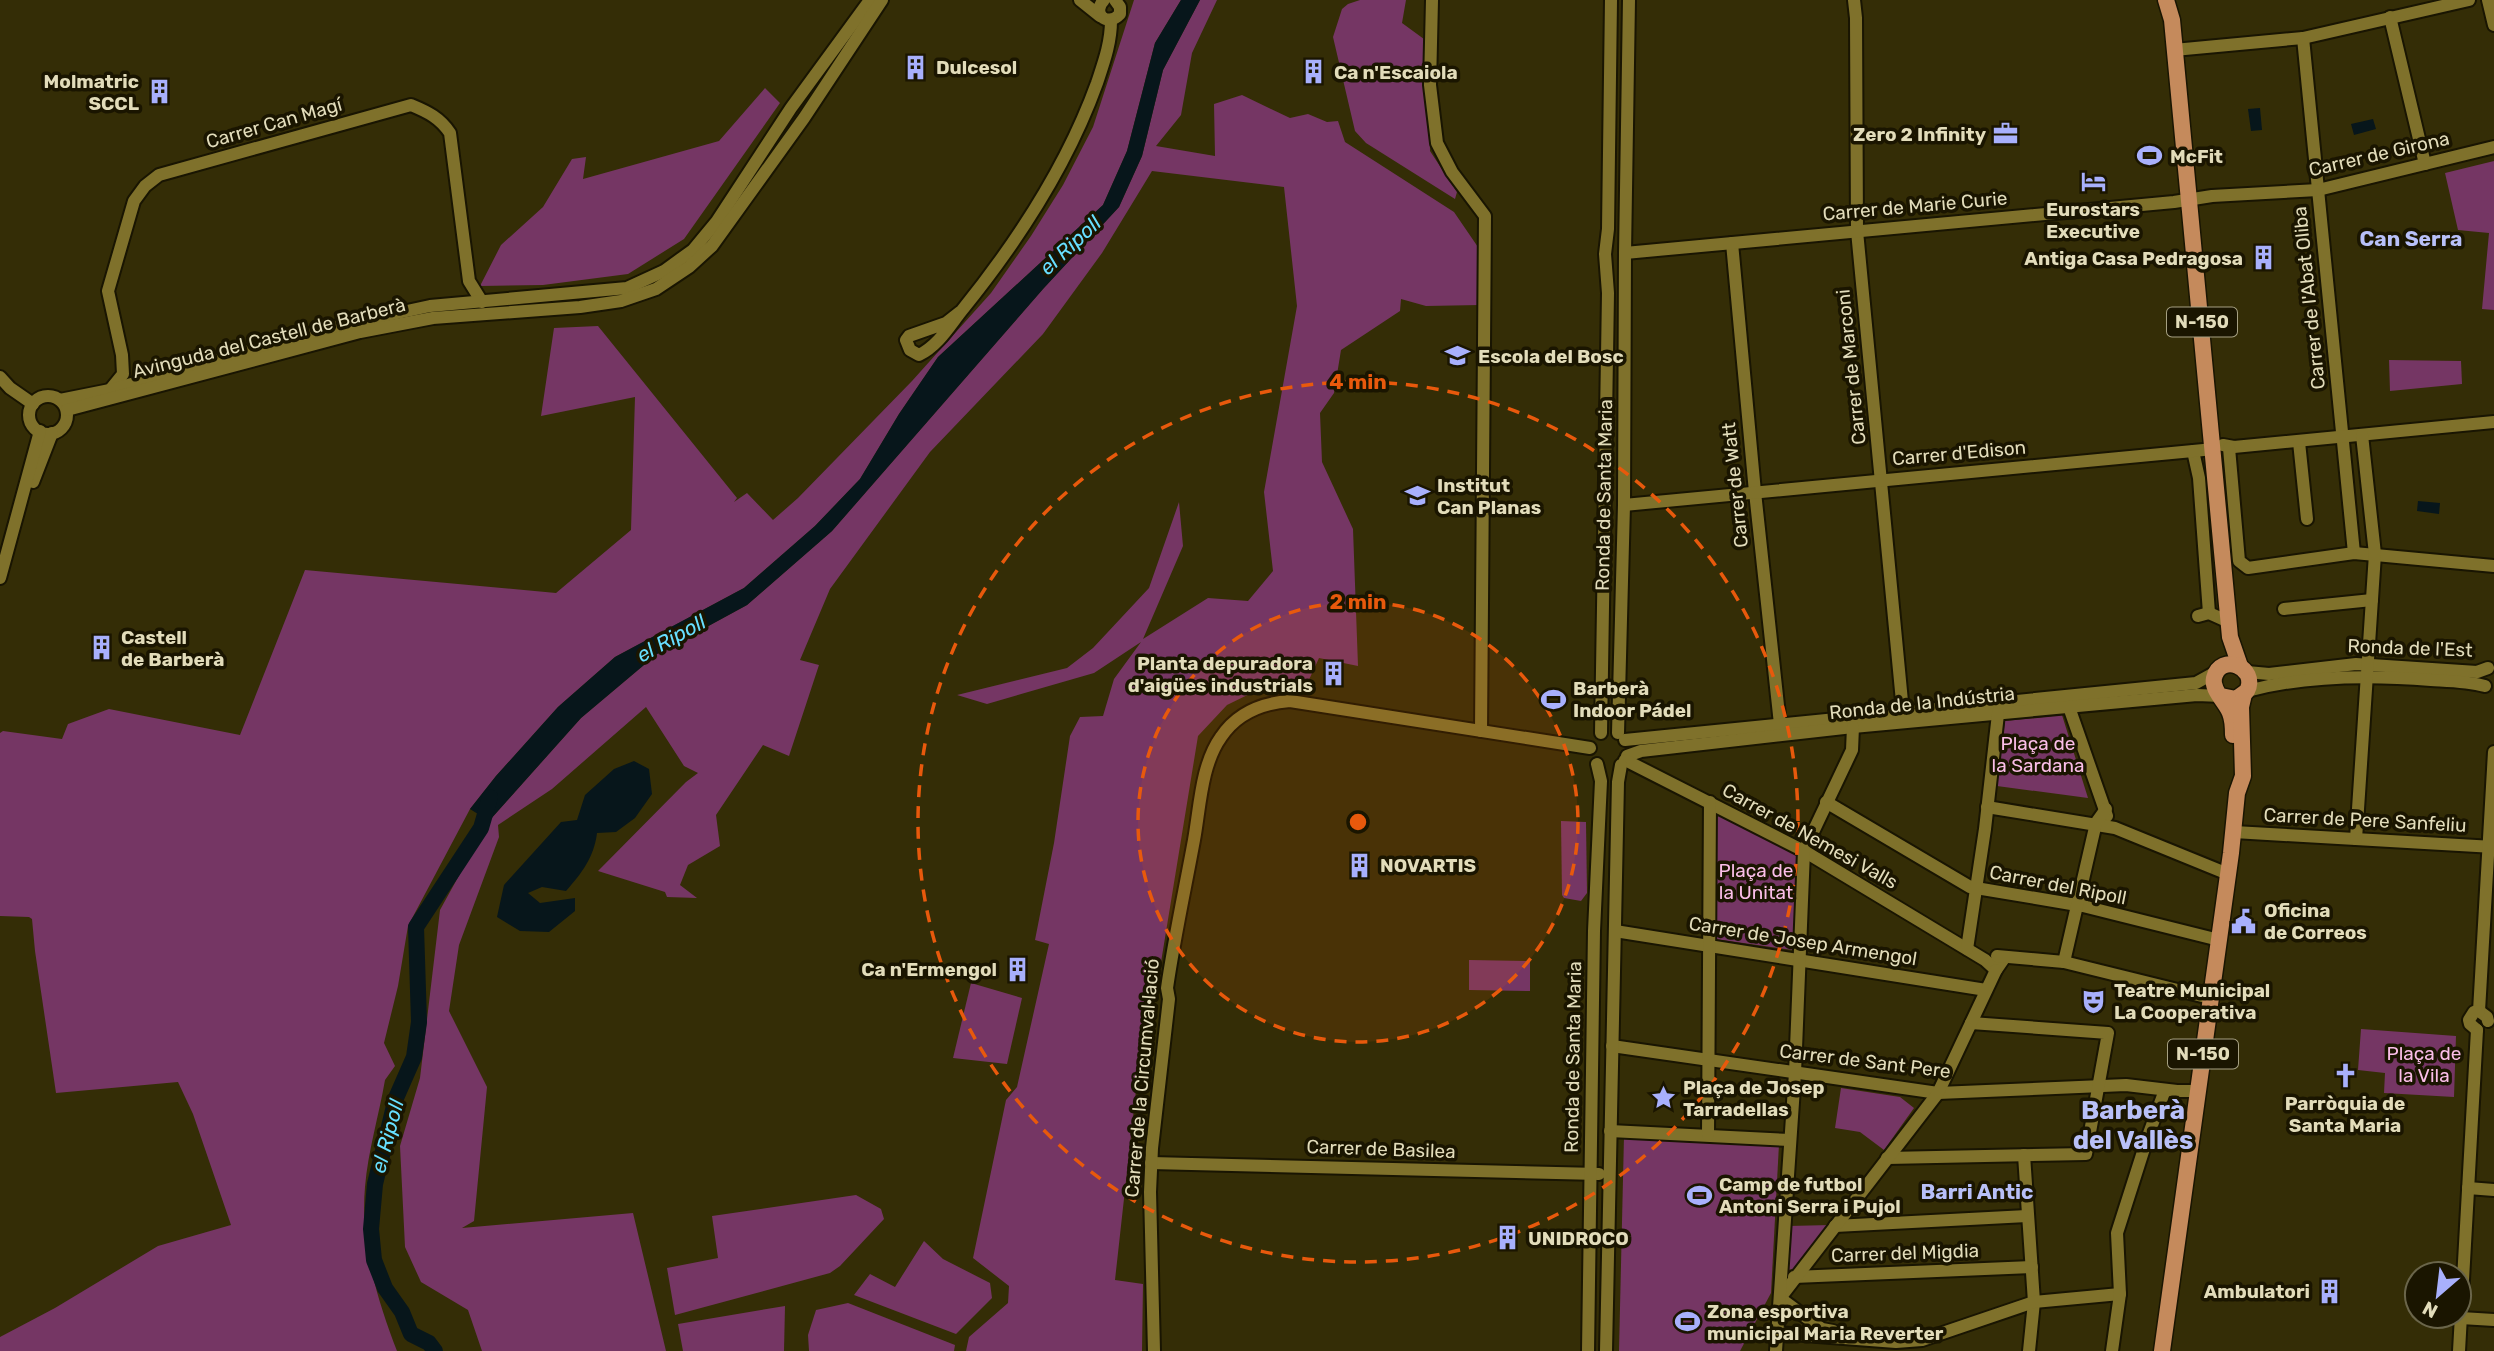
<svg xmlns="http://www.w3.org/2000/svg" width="2494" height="1351" font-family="Rubik,sans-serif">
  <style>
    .green { fill: #753664 }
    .water { fill: #07161b }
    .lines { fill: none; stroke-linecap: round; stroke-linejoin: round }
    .river { stroke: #07161b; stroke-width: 16 }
    .minor-casing { stroke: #191502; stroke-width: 16 }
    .major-casing { stroke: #191502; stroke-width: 19 }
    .minor { stroke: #7f712b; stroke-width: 12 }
    .major { stroke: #c58a5c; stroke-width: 16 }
    .ring { fill: none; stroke: #e8590c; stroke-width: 3.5; stroke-dasharray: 12 9 }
    .labels { text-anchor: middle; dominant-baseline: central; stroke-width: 7; stroke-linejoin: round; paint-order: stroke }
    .shield { fill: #1a1500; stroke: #a6a082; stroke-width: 2 }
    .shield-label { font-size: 18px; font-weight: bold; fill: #e2dcba }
    .poi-label { font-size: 19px; font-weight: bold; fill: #e2dcba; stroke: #1a1500; text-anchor: start }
    .street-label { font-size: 19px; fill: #e2dcba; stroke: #1a1500 }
    .park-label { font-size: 19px; fill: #fbbee8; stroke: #1a1500 }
    .neighbourhood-label { font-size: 21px; font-weight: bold; fill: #b8c0f8; stroke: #1a1500 }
    .water-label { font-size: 21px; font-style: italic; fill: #67dfff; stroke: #1a1500 }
    .district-label { font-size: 26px; font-weight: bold; fill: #b8c0f8; stroke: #1a1500 }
    .centre { fill: #e8590c; stroke: #1a1500; stroke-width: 3.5 }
    .ring-label { font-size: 21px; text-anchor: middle; font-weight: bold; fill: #e8590c; stroke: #1a1500; stroke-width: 7; stroke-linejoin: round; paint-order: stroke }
  </style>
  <rect width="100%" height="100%" fill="#342d06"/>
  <!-- green -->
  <g class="green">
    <path d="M1134,0H1181L1155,43L1127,151L1103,205L938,357L899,414L860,479L815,526L744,588L615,657L558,707L496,776L470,809L408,926L398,986L384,1043L395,1066L385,1080C379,1115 368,1151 365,1187C360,1243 377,1299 397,1351H0V1337L55,1308L158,1246L231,1225L193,1114L178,1082L56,1093L35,951L32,919L29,917L0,916V733L3,731L62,739L68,724L109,709L240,735L305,570L556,593L631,530L635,397L541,416L554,328L598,326L737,498L734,502L747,493L773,520L798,498L912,381L991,293L1031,236L1063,185L1093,127Z"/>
    <polygon points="1200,0 1217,0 1192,53 1181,115 1156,146 1215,156 1214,104 1242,95 1290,118 1308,114 1327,122 1338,121 1345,142 1454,212 1480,250 1480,305 1426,306 1401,299 1400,311 1341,350 1334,393 1320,413 1322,462 1353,529 1358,666 1319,658 1307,684 1274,682 1227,705 1198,736 1155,999 1146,1000 1115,1280 1143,1284 1142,1351 966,1351 969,1337 1008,1303 1009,1286 973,1258 1006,1100 1017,1087 1049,944 1035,940 1054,843 1070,736 1080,717 1103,716 1114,679 1141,642 1094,673 987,704 957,695 1067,668 1093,648 1149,588 1179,502 1183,546 1143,639 1208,598 1248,601 1273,571 1264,492 1297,306 1284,187 1152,171 1102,253 1043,334 930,452 830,589 800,660 819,665 789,756 763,745 716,815 720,846 688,865 680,885 697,898 667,897 665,892 598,871 686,782 698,773 684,766 646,707 552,789 498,825 499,837 459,945 449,1011 487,1087 474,1221 462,1228 633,1213 666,1351 482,1351 468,1310 421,1282 405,1247 400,1146 420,1078 440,910 489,821 581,718 657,654 747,605 832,531 1043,289 1119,207 1142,156 1163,70"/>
    <polygon points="1360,0 1406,0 1402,23 1428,42 1430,151 1457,192 1455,199 1366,143 1355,131 1333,37 1342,9 1348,4"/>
    <polygon points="765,88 780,103 684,239 628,274 543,285 480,286 501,245 543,207 572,159 586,157 583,179 719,141"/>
    <polygon points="2494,161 2494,310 2482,309 2489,233 2458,230 2445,173"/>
    <polygon points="2389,360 2461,361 2462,384 2390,391"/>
    <polygon points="2062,715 2088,798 1997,786 2005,721"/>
    <polygon points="1722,813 1797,855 1793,950 1715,939 1715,819"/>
    <polygon points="1561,821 1586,822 1587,893 1581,901 1564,898 1562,895"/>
    <polygon points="1469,960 1530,961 1530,991 1469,990"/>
    <polygon points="971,983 1022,998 1007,1064 953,1058"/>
    <polygon points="2361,1029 2456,1036 2454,1097 2384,1093 2385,1073 2358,1070"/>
    <polygon points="1841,1088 1900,1097 1914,1108 1884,1150 1860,1132 1835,1128"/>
    <polygon points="1624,1136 1779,1144 1771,1293 1740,1351 1619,1351"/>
    <polygon points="856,1195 881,1209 884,1219 840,1266 830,1273 675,1315 667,1268 718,1258 712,1216"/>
    <polygon points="1831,1225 1797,1268 1788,1270 1788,1226"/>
    <polygon points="924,1241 943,1259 990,1283 992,1298 956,1334 854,1295 870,1274 895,1287"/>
    <polygon points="848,1303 955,1345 954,1351 809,1351 808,1335 816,1310"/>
    <polygon points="785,1306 784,1351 683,1351 678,1324"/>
  </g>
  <!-- water -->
  <g class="water">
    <polygon points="1181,0 1200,0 1163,70 1142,156 1119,207 1043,289 832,531 747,605 657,654 581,718 489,821 470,809 496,776 558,707 615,657 744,588 815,526 860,479 899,414 938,357 1103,205 1127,151 1155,43"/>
    <polygon points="2260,108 2262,130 2251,131 2248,109"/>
    <polygon points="2373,119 2376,129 2354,135 2351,124"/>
    <polygon points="2418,501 2440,503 2439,514 2417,511"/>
    <path d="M634,761L649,769L652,794L635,818L616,832L597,833C594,857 582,873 566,891L542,887L528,893L540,903L575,898V911L549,932L520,931L497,917L504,885L561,822L577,820L585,795L614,769Z"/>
  </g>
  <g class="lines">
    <!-- river -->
    <polyline class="river" points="435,1351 429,1343 411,1334 402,1312 385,1288 374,1260 371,1229 375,1184 396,1098 414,1057 419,1022 416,927 481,828 490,797"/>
    <defs>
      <g id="minor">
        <polyline points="1080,0 1100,16"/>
        <path d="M1104,0C1091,13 1107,28 1120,14V7L1115,0"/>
        <polyline points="1432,0 1430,85 1437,143 1452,172 1485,216 1481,731"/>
        <polyline points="1854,0 1856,18 1857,231 1903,712"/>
        <polyline points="2488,0 2494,25"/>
        <polyline points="2390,17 2425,164"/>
        <polyline points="2303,38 2354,553"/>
        <polyline points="2174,50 2303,38 2469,0"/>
        <polyline points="1732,243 1755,492 1780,724"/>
        <polyline points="1625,253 2174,202 2212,196 2318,190 2494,147"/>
        <path d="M960,312L946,323L909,336L906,340L910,350L919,355C939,345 950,325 963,309C1018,241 1067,166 1097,83C1104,62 1111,43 1111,20"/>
        <polyline points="0,377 10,388 33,404"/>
        <path d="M110,390L123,374L122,355L108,291L134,201L145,186L159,175L411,105C428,112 440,118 450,133L469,281L482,302"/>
        <circle cx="48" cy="415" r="19"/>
        <polyline points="60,400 110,390 342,325 430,306 627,288 664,271 693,250 717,221 791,108 870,0"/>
        <polyline points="67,410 360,332 433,318 580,307 621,301 656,289 689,267 712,246 804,118 882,0"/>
        <polyline points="2299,442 2307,519"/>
        <polyline points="2223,445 2234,447 2494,422"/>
        <polyline points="2229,448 2239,561 2248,568 2354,553 2494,566"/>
        <polyline points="2193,451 2199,478 2209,613"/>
        <polyline points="33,482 52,433"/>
        <polyline points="1624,505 2214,449"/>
        <polyline points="0,578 40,431"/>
        <polyline points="2284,609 2372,600"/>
        <polyline points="2198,616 2209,613 2229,622"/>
        <polyline points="2247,672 2269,674 2356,664 2477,672 2488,668"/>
        <path d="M2247,691C2306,675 2370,675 2431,680C2449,681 2467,681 2485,686"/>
        <polyline points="2069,707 2107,816"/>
        <polyline points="1601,733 1608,293 1605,254 1608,229 1611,0"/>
        <polyline points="1618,733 1624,505 1625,253 1629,0"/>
        <polyline points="1625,740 2196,683 2216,672"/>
        <polyline points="1627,756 1641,751 1853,727 2197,695 2221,696"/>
        <polyline points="1625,760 1804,851 1985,960 1996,970 2005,957"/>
        <polyline points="1826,802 1970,887 2083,906 2219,940"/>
        <polyline points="1987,807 2115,828 2228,874"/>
        <polyline points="2234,832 2494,847"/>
        <polyline points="2356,839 2375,554 2362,435"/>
        <polyline points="1615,931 1986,990"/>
        <polyline points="1967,949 1985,829 1998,714"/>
        <polyline points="1997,956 2064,962 2210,998"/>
        <polyline points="2064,962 2096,823 2106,809"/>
        <polyline points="2479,1011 2494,752"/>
        <polyline points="2479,1011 2487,1017 2488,1021"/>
        <polyline points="2477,1030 2470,1024 2469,1020 2474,1012 2479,1011"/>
        <polyline points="1612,1046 1938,1093 2126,1085 2177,1091 2197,1091"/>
        <polyline points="1610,1131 1790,1140"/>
        <polyline points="1708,1135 1710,802"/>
        <polyline points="2024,1155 2034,1302 2029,1351"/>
        <polyline points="1887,1158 2086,1154 2108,1033 1971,1023"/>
        <polyline points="1151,1163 1599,1174"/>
        <polyline points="2468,1188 2494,1190"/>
        <polyline points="1835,1226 2027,1216"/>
        <polyline points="1794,1277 2032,1267"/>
        <polyline points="1780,1298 1938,1093 1996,970"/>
        <polyline points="1780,1298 1822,1329 1833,1331"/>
        <polyline points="2461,1318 2494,1320"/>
        <polyline points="1778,1333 1896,1342 1922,1340 2034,1302 2120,1294"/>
        <path d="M1154,1351L1150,1192L1152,1148L1169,999L1167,988C1174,939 1185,889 1194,840C1200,807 1201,765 1221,737C1237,713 1262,703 1290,701L1590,748"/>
        <polyline points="1588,1351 1594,931 1601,781 1597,764"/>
        <polyline points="1606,1351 1618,782 1621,765"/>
        <polyline points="1776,1351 1795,1073 1804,851 1852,750 1853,727"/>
        <polyline points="2112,1351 2120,1294 2117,1233 2148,1136 2165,1090"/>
        <polyline points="2459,1351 2477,1030"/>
      </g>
      <g id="major">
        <polyline points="2166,0 2172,20 2230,637 2240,666"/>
        <path d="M2221,696L2236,699L2247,691C2259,667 2220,652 2214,678C2211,690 2226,702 2230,713C2233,720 2233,728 2233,735"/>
        <polyline points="2162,1351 2231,853 2237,793 2243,776 2241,707 2244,694"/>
      </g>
    </defs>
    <!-- minor casing -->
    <use href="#minor" class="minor-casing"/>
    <!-- major casing -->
    <use href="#major" class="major-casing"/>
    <!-- minor -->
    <use href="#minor" class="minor"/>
    <!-- major -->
    <use href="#major" class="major"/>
  </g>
  <!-- distance rings -->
  <circle cx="1358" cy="822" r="220" fill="#e8590c" fill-opacity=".12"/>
  <g class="ring">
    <circle cx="1358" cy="822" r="220"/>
    <circle cx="1358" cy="822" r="440"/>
  </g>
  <!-- icons -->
  <defs>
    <symbol id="building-bare" viewBox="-9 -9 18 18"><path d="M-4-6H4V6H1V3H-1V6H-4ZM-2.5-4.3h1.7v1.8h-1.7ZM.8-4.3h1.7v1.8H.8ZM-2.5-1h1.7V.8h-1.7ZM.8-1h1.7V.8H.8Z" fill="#a8b0fc" stroke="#1a1500" stroke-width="2.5" paint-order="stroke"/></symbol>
    <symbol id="office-bare" viewBox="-9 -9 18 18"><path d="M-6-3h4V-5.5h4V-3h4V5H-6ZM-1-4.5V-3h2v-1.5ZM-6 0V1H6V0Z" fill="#a8b0fc" stroke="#1a1500" stroke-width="2.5" paint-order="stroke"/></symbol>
    <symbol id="stadium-bare" viewBox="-9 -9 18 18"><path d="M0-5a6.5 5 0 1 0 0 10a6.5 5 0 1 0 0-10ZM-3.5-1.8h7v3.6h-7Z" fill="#a8b0fc" stroke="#1a1500" stroke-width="2.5" paint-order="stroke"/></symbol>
    <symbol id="hotel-bare" viewBox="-9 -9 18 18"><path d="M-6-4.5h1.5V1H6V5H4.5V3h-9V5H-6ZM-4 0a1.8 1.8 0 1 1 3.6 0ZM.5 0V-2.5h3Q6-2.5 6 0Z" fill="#a8b0fc" stroke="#1a1500" stroke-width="2.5" paint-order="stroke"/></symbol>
    <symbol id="school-bare" viewBox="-9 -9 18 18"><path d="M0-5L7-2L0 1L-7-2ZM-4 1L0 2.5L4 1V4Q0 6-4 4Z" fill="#a8b0fc" stroke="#1a1500" stroke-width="2.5" paint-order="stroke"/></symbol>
    <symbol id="civic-bare" viewBox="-9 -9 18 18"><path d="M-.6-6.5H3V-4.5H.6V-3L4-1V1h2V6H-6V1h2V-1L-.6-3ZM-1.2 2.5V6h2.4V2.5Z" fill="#a8b0fc" stroke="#1a1500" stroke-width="2.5" paint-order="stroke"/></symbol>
    <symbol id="theatre-bare" viewBox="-9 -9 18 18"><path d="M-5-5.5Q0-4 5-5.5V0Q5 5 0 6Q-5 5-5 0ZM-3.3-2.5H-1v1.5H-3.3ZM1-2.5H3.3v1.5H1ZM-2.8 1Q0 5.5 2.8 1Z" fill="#a8b0fc" stroke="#1a1500" stroke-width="2.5" paint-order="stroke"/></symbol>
    <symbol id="church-bare" viewBox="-9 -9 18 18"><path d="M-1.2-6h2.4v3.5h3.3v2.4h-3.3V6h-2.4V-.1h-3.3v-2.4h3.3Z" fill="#a8b0fc" stroke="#1a1500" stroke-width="2.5" paint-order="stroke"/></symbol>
    <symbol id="sight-bare" viewBox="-9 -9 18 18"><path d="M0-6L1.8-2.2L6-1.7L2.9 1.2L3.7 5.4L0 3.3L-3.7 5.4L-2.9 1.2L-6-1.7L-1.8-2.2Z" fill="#a8b0fc" stroke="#1a1500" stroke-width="2.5" paint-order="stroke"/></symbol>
  </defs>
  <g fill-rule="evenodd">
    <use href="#building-bare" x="898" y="50" width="35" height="35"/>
    <use href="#building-bare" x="1296" y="54" width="35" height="35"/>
    <use href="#building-bare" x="142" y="74" width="35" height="35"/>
    <use href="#office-bare" x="1988" y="116" width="35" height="35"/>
    <use href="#stadium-bare" x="2132" y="138" width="35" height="35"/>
    <use href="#hotel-bare" x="2076" y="164" width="35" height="35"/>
    <use href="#building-bare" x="2246" y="240" width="35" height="35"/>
    <use href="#school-bare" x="1440" y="338" width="35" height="35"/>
    <use href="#school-bare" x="1400" y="478" width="35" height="35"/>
    <use href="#building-bare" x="84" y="630" width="35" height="35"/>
    <use href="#building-bare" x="1316" y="656" width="35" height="35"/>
    <use href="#stadium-bare" x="1536" y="682" width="35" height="35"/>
    <use href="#building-bare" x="1342" y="848" width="35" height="35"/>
    <use href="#civic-bare" x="2226" y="904" width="35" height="35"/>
    <use href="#building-bare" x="1000" y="952" width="35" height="35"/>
    <use href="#theatre-bare" x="2076" y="984" width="35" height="35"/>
    <use href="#church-bare" x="2328" y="1058" width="35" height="35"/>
    <use href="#sight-bare" x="1646" y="1080" width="35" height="35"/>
    <use href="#stadium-bare" x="1682" y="1178" width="35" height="35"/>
    <use href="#building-bare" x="1490" y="1220" width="35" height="35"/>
    <use href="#building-bare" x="2312" y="1274" width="35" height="35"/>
    <use href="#stadium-bare" x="1670" y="1304" width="35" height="35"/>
  </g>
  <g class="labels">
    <!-- shield labels -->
    <g class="shield">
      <rect x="2167" y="307.5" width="70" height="29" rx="5"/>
      <rect x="2168" y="1039.5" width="70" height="29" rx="5"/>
    </g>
    <g class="shield-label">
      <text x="2202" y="322">N-150</text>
      <text x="2203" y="1054">N-150</text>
    </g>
    <!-- poi labels -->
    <g class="poi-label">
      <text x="936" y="67">Dulcesol</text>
      <text x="1334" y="72">Ca n'Escaiola</text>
      <text x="139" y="81" text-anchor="end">Molmatric<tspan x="139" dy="22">SCCL</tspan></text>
      <text x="1986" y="134" text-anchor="end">Zero 2 Infinity</text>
      <text x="2170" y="156">McFit</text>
      <text x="2093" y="209" text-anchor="middle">Eurostars<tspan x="2093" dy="22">Executive</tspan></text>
      <text x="2243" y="258" text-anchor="end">Antiga Casa Pedragosa</text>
      <text x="1478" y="356">Escola del Bosc</text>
      <text x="1437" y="485">Institut<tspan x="1437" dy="22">Can Planas</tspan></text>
      <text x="121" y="637">Castell<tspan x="121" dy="22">de Barberà</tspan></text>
      <text x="1313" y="663" text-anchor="end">Planta depuradora<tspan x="1313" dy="22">d'aigües industrials</tspan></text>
      <text x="1573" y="688">Barberà<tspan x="1573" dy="22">Indoor Pádel</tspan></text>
      <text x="1380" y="865">NOVARTIS</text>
      <text x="2264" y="910">Oficina<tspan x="2264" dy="22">de Correos</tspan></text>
      <text x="997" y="969" text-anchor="end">Ca n'Ermengol</text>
      <text x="2114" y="990">Teatre Municipal<tspan x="2114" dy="22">La Cooperativa</tspan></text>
      <text x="1683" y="1087">Plaça de Josep<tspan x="1683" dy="22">Tarradellas</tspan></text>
      <text x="2345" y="1103" text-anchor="middle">Parròquia de<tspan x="2345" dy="22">Santa Maria</tspan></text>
      <text x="1719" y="1184">Camp de futbol<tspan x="1719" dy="22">Antoni Serra i Pujol</tspan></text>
      <text x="1528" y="1238">UNIDROCO</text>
      <text x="2310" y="1291" text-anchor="end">Ambulatori</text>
      <text x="1707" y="1311">Zona esportiva<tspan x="1707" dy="22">municipal Maria Reverter</tspan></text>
    </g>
    <!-- street labels -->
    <g class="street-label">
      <text transform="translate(274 123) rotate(-16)">Carrer Can Magí</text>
      <text transform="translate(2379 154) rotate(-13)">Carrer de Girona</text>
      <text transform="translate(1915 206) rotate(-5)">Carrer de Marie Curie</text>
      <text transform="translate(2309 298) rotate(-96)">Carrer de l'Abat Oliba</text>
      <text transform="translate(269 338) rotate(-14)">Avinguda del Castell de Barberà</text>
      <text transform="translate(1851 367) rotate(-96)">Carrer de Marconi</text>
      <text transform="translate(1959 453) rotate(-5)">Carrer d'Edison</text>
      <text transform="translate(1735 485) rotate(-96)">Carrer de Watt</text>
      <text transform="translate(1604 495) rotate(-89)">Ronda de Santa Maria</text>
      <text transform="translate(2410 648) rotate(2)">Ronda de l'Est</text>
      <text transform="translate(1922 703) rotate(-6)">Ronda de la Indústria</text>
      <text transform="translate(2365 820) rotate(3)">Carrer de Pere Sanfeliu</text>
      <text transform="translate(1810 836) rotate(29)">Carrer de Nemesi Valls</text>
      <text transform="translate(2058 885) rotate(11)">Carrer del Ripoll</text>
      <text transform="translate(1803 941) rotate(9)">Carrer de Josep Armengol</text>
      <text transform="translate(1573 1057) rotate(-89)">Ronda de Santa Maria</text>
      <text transform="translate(1865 1061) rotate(7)">Carrer de Sant Pere</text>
      <text transform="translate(1142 1078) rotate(-85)">Carrer de la Circumval·lació</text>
      <text transform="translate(1381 1149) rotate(2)">Carrer de Basilea</text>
      <text transform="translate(1905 1253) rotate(-2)">Carrer del Migdia</text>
    </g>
    <!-- park labels -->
    <g class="park-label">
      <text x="2038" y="743">Plaça de<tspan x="2038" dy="22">la Sardana</tspan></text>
      <text x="1756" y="870">Plaça de<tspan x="1756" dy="22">la Unitat</tspan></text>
      <text x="2424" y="1053">Plaça de<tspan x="2424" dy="22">la Vila</tspan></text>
    </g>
    <!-- neighbourhood labels -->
    <g class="neighbourhood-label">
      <text x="2411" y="238">Can Serra</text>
      <text x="1977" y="1191">Barri Antic</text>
    </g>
    <!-- water labels -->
    <g class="water-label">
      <text transform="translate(1070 245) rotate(-43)">el Ripoll</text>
      <text transform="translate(671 638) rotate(-29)">el Ripoll</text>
      <text transform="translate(387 1136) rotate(-75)">el Ripoll</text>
    </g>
    <!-- district labels -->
    <g class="district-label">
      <text x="2133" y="1110">Barberà<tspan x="2133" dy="30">del Vallès</tspan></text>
    </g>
  </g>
  <circle cx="1358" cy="822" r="10" class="centre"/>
  <g class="ring-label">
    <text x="1358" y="389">4 min</text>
    <text x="1358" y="609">2 min</text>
  </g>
  <!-- north arrow -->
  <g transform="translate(2438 1295) rotate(208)"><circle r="33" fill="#1a1500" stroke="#6a654a" stroke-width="2"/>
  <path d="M0-5L12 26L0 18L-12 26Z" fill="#a8b0fc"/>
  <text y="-10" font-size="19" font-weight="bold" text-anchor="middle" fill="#e2dcba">N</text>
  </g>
</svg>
